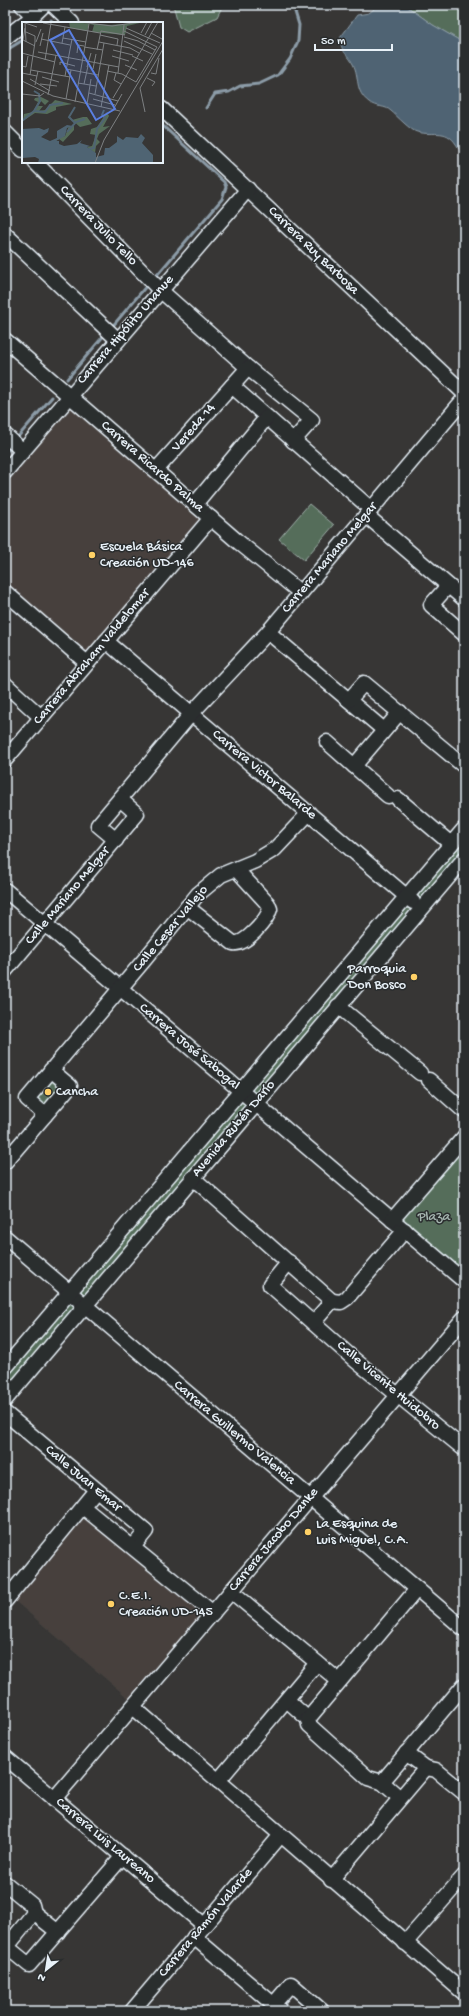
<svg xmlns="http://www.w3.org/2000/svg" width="469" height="2016" font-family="'Gochi Hand',sans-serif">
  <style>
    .built { fill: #47413e }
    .green { fill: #556d5a; stroke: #9eafa9 }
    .water { fill: #4f6473; stroke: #8c9ca8 }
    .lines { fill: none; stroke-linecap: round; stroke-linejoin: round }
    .stream { stroke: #8c9ca8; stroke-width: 3 }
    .minor-casing { stroke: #e8f1f8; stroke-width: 17 }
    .minor { stroke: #2a2d2e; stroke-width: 14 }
    .poi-dot { fill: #ffd166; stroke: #2a2d2e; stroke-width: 1.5 }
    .labels { text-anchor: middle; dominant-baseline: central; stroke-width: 3; stroke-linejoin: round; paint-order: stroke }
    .street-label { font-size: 14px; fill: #e8f1f8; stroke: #2a2d2e }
    .poi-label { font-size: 14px; fill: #e8f1f8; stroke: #2a2d2e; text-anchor: start }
    .park-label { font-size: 14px; fill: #a6b6b1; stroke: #2a2d2e }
    .inset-river { fill: none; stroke: #4f6473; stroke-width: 2 }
    .inset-road { fill: none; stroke: #7e8183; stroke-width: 1 }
    .view { fill: #5a7fe2; fill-opacity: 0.15; stroke: #5a7fe2; stroke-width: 2 }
    .inset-edge { fill: none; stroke: #e8f1f8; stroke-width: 2 }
  </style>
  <rect width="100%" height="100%" fill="#373635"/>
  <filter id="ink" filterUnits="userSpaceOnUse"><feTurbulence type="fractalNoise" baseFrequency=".025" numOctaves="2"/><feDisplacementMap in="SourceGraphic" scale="8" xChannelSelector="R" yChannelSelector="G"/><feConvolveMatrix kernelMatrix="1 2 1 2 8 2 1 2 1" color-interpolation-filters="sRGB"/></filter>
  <g filter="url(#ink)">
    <!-- built -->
    <g class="built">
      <polygon points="70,396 211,518 87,663 5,592 5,472"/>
      <polygon points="83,1507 213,1613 135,1704 9,1596"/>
    </g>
    <!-- green -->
    <g class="green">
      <polygon points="168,5 223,5 217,17 187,32 179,27 174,8"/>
      <polygon points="405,5 464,5 464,43 433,25"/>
      <polygon points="309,504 334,525 304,560 279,539"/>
      <polygon points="464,829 464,859 5,1400 5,1368"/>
      <polygon points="47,1076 64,1090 49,1109 32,1094"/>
      <polygon points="464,1137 464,1281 392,1220"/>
    </g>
    <!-- water -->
    <path class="water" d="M374,5H405L433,25L464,43V152L459,149C447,126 436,137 417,132C411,131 397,116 391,111C385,105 376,108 369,102C354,91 360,77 353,64C346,51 342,55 340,38L357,15L369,13L374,9Z"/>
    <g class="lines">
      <!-- stream -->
      <g class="stream">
        <polyline points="51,20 54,23"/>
        <polyline points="5,51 23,40"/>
        <polyline points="206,108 215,94 229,92 240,86 259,84 278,75 290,59 298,41 299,25 293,5"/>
        <polyline points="157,275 222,199 226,187 224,182 162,125"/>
        <polyline points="111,328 148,284"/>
        <polyline points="67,379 106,333"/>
        <polyline points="16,439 52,397"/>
        <polyline points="5,453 12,445"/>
      </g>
      <defs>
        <g id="minor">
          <polyline points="22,5 33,15"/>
          <polyline points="53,5 72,23"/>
          <polyline points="25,23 44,5"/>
          <polyline points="5,38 23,24"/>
          <polyline points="162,109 464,393"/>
          <polyline points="5,132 23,150"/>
          <polyline points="35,162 160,290 248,368 312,420 293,441"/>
          <polyline points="5,234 118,340"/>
          <polyline points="5,340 236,540 301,593"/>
          <polyline points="232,386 371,509"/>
          <polyline points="5,435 23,451"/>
          <polyline points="156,470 248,368"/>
          <polyline points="5,472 248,189"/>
          <polyline points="195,504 267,417"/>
          <polyline points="366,515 464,599"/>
          <polyline points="448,586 431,605 464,634"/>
          <polyline points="5,592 87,663"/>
          <polyline points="268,632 384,730"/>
          <polyline points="106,641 413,902"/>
          <polyline points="5,684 41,717"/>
          <polyline points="349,700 364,683 464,766"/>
          <polyline points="327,742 388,796"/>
          <polyline points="5,760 211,518"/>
          <polyline points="354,766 400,712"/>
          <polyline points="398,799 451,844"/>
          <polyline points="116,840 98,825 191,714 268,632 464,399"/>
          <polyline points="5,890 464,1281"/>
          <path d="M187,907L233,943C245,946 267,920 270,909L268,904L236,869"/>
          <polyline points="5,971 137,814 120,799"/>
          <polyline points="338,1006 420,1073"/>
          <polyline points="429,1080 464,1111"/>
          <polyline points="45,1115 27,1099 145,959 198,894 221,875 255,861 275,849 309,813"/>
          <polyline points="5,1162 70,1086 51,1070"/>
          <polyline points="193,1178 332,1301"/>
          <polyline points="392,1220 464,1137"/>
          <polyline points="5,1237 464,1629"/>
          <polyline points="289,1262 270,1285 356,1361 464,1449"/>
          <polyline points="332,1301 341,1302 347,1298 405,1230"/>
          <polyline points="313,1323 332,1301"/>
          <polyline points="5,1368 464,829"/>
          <polyline points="5,1400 464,859"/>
          <polyline points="5,1413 146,1531 133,1547"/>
          <polyline points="83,1507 213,1613"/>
          <polyline points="231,1591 339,1681"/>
          <polyline points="5,1601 96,1490"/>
          <polyline points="287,1700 308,1719"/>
          <polyline points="133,1707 464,1993"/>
          <polyline points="308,1719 417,1589"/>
          <polyline points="308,1719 309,1725 368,1778 382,1782"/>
          <polyline points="406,1753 426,1768"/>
          <polyline points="5,1757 204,1925"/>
          <polyline points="426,1768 436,1770 464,1793"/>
          <polyline points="218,1781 317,1663"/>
          <polyline points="382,1782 464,1685"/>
          <polyline points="382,1782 400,1798"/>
          <polyline points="54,1799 464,1318"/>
          <polyline points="331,1880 426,1768"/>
          <polyline points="5,1883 32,1905 34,1913"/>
          <polyline points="34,1913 58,1932"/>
          <polyline points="194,1937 281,2011"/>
          <polyline points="405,1943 464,1876"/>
          <polyline points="7,1947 29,1965 123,1856"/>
          <polyline points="5,1949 34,1913"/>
          <polyline points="273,2005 291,1984 322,2011"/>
          <polyline points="132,2011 281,1835"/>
        </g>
      </defs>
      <!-- minor casing -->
      <use href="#minor" class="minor-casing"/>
      <!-- minor -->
      <use href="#minor" class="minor"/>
    </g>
  </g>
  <!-- markers -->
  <g class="poi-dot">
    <circle cx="92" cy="555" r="4"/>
    <circle cx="414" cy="977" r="4"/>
    <circle cx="48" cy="1092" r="4"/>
    <circle cx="308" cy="1532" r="4"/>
    <circle cx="111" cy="1604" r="4"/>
  </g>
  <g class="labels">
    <!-- street labels -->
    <g class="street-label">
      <text transform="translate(98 226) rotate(46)">Carrera Julio Tello</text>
      <text transform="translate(313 251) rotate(44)">Carrera Ruy Barbosa</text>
      <text transform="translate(126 330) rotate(-49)">Carrera Hipólito Unanue</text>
      <text transform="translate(194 428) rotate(-49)">Vereda 14</text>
      <text transform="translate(152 467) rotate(41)">Carrera Ricardo Palma</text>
      <text transform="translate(330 558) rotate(-50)">Carrera Mariano Melgar</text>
      <text transform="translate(92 657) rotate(-50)">Carrera Abraham Valdelomar</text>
      <text transform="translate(264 775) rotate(40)">Carrera Victor Balarde</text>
      <text transform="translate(68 896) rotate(-50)">Calle Mariano Melgar</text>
      <text transform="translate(171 929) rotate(-50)">Calle Cesar Vallejo</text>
      <text transform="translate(189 1047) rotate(40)">Carrera José Sabogal</text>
      <text transform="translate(234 1129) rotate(-50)">Avenida Rubén Darío</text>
      <text transform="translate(388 1386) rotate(40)">Calle Vicente Huidobro</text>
      <text transform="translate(234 1433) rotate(40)">Carrera Guillermo Valencia</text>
      <text transform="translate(83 1479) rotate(40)">Calle Juan Emar</text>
      <text transform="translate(274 1540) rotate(-50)">Carrera Jacobo Danke</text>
      <text transform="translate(105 1841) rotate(40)">Carrera Luis Laureano</text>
      <text transform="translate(206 1923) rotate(-50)">Carrera Ramón Valarde</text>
    </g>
    <!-- poi labels -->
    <g class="poi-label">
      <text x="100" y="547">Escuela Básica<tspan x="100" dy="16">Creación UD-146</tspan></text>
      <text x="406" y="969" text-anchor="end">Parroquia<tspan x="406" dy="16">Don Bosco</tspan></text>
      <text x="56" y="1092">Cancha</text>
      <text x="316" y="1524">La Esquina de<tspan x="316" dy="16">Luis Miguel, C.A.</tspan></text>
      <text x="119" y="1596">C.E.I.<tspan x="119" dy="16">Creación UD-145</tspan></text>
    </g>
    <!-- park labels -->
    <g class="park-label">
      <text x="434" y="1217">Plaza</text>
    </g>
  </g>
  <!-- overview -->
  <g transform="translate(22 22)">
    <rect width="141" height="141" fill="#373635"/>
    <path d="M47,0L89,3L122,0L105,4L103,13L70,10L72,3L67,2L65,9L48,6ZM19,75L27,79L23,83L19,79L16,84H21L17,89L23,88L33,78L50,82L34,85V88L25,92L13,91L1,99L2,92L11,90L16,80L12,78L13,76ZM85,90L87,94L81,105L88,104L77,112L75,117L78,120L74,124L73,131L65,125L70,124L74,113L68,112L69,107L75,105ZM61,95H65L70,102L58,105L50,98ZM47,104H52V108L41,120L37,117L34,119L35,116L43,114Z" fill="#556d5a"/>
    <path d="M45,103L51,104L45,106L43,114L34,119H37V122L42,124L55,122L60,118L58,121L68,124L65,125L74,131V135L82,133L83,126H87L95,120V114L101,118L104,115L116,116L119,112L123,116L120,121L131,133V141H16L17,137L13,135L0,136V107L17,106L22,108L27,106L26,110L19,115L28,119L35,116V109Z" fill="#4f6473"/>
    <path class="inset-river" d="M53,85L47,95L53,101M13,89L23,90L28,83L41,81M0,99L12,89L18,79L17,72L12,69M45,110L54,100L63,97M67,127L72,126L75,107L83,96L80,93L82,88"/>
    <path class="inset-road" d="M3,0L4,20M58,0L90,4L118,0M3,1L15,5M21,1L78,11M104,6L138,21M102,9L135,25M4,10L13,14V20L8,53M119,11L125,0M129,11L140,17M78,13L96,17L95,23M123,13L130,0M102,15L116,19L133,28M41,16L64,20M19,17L48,23M1,18L13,24M1,18L3,6M102,19L130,32M14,20L19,7M77,20L108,26L117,31M40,21L43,5M18,24L21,11M62,25L81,28M75,28L79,9L103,13M91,28L111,33M16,30L97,45M0,31L33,40M55,31L56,23L62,24M90,34L107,39M110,34L121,39M23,38L29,1M38,43V40L53,44M103,43L115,48M0,44L4,45L6,34M65,45L69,31M44,47L76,53M71,47L74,32M9,48L48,55M85,49L100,52L114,60M0,51L15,54M94,51L92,58L99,62M96,51L102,3M129,51L134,52L137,36M43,54L50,17M20,55L37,60M125,56L133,60L130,64M8,57L28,69M0,59L31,74L98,89M114,60L135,25M56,61L74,64M18,62L35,64M62,62L66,44M13,63L16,49M67,71L96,79M0,72L18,74L22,71M73,72L82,21M26,73L34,33M91,76L136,0M44,77L49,48M71,77L93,83M53,80L67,2M65,82L69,57M79,85L87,43M91,88L100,72M123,90L118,66L141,27M73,141L82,118L141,19"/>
    <path class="view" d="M47,8L93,87L74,98L28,18Z"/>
    <rect width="141" height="141" class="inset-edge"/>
  </g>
  <!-- margin -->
  <rect width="469" height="2016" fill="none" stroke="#2a2d2e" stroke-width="20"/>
  <rect x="10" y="10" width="449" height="1996" fill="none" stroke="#e8f1f8" stroke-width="1.5" filter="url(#ink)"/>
  <!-- north arrow -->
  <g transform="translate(46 1970) rotate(210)" stroke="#2a2d2e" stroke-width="3" paint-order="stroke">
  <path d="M0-3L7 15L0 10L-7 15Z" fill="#e8f1f8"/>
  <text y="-6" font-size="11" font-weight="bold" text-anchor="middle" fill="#e8f1f8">N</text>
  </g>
  <!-- scale -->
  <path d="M315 44v6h77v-6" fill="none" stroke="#e8f1f8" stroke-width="2"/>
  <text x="321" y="44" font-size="12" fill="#e8f1f8" stroke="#2a2d2e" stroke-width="3" paint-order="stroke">50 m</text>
</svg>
